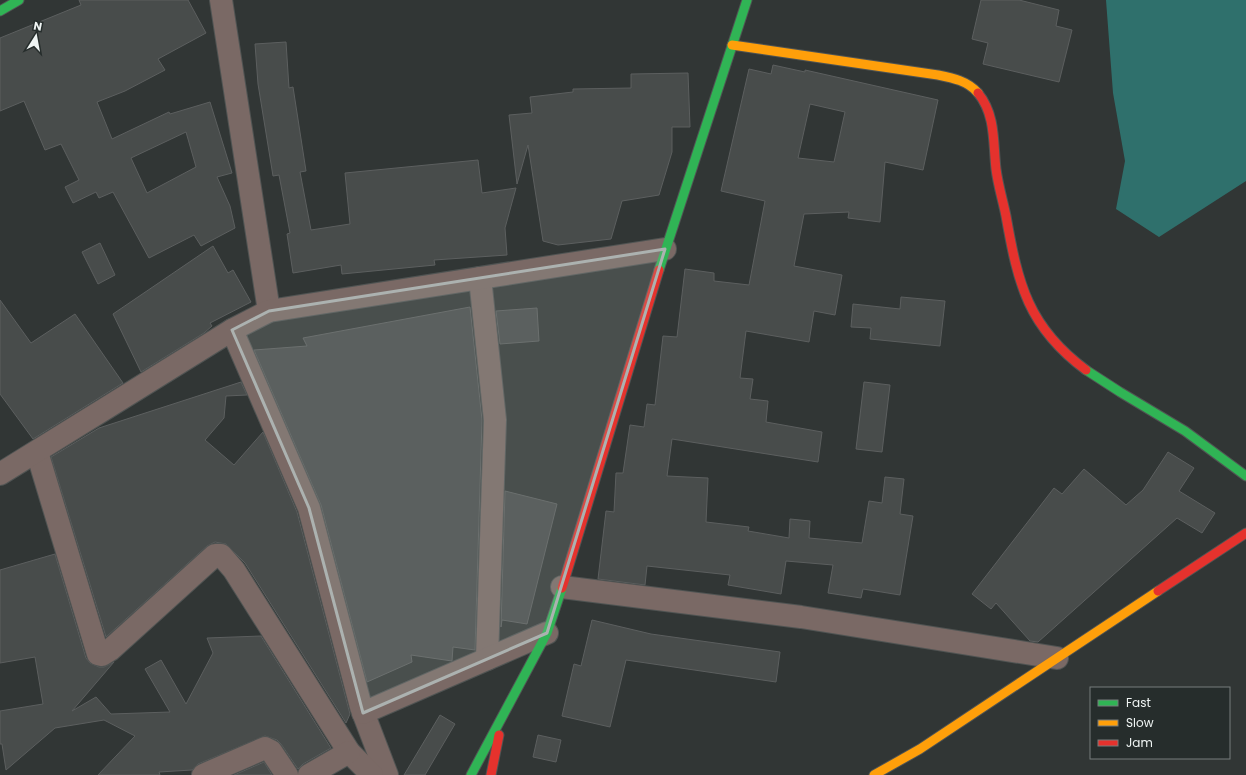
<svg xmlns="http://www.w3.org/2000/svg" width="1246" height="775" font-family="Poppins,sans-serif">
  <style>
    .water { fill: #2f706c }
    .building { fill: #484c4b; stroke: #5c5f5f; fill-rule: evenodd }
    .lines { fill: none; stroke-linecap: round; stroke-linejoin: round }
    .street-casing { stroke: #505453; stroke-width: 24 }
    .fast-casing { stroke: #505453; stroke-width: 11 }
    .slow-casing { stroke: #505453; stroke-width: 11 }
    .jam-casing { stroke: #505453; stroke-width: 11 }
    .street { stroke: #7a6965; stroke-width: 22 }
    .fast { stroke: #30b455; stroke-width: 9 }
    .slow { stroke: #ff9f0a; stroke-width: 9 }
    .jam { stroke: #e5322d; stroke-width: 9 }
    .marked { fill: #acb2b0; fill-opacity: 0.2; stroke: #acb2b0; stroke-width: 3; stroke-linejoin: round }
  </style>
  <rect width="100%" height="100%" fill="#313635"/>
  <!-- water -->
  <polygon class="water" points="1106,0 1246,0 1246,181 1159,237 1116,209 1125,161 1113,93"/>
  <!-- building -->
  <g class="building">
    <path d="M79,0H188L206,33L158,59L165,70L125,91L97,102L112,139L169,112L170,114L210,102L232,173L217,177L230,206L235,228L201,246L194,235L149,258L113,192L99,198L96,192L73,203L65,187L79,180L61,144L45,150L24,101L0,111V38L81,5ZM186,132L196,167L147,193L131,158Z"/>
    <polygon points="981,0 1019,0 1059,10 1056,26 1072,30 1059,82 983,64 988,43 972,39"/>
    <polygon points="286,42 289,88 293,87 306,171 300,172 311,230 350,224 345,173 478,160 482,193 516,188 505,228 507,255 434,260 435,265 342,274 341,265 293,273 287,234 290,233 279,175 273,176 258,84 255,44"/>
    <path d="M773,65L805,72V70L938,100L923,170L885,162L880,222L848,218L849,212L804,214L794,266L842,275L835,315L814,311L809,342L746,331L740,378L753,379L750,399L768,401L766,422L822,432L818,462L672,439L667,476L708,478L706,522L749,527L748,531L789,538L790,519L810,521L809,538L862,543L869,501L882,503L885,477L904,479L900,514L913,516L900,595L863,589L861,598L828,593L833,565L786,561L781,594L728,585L730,575L647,566L645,585L598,579L606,511L614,512L616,473H623L630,425L644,427L647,404L655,405L663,336L677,337L685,269L714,273V281L749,285L765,201L721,191L749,69L771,74ZM810,104L845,112L834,162L798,158Z"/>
    <polygon points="688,73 690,127 672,127 672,152 659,195 622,201 611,239 558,245 543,241 528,145 517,184 509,115 532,113 530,97 573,92 573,89 631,88 631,74"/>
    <polygon points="100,243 115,275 98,284 82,252"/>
    <polygon points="213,246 228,273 233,270 251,302 210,323 212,326 204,333 141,372 113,314"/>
    <polygon points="901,297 945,301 940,346 870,339 871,328 851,327 853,304 900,309"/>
    <polygon points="0,300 31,343 75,314 123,383 33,439 0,394"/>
    <polygon points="470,307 482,420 475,650 453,647 452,661 411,655 412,662 367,682 321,505 254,350 307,346 303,338"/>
    <polygon points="537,308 539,341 500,344 496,311"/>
    <polygon points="241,382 247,395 226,396 224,418 205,440 234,465 263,432 297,512 350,714 346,723 245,563 226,544 215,542 207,546 106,637 51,457 99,428"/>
    <polygon points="864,382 890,385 882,452 856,449"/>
    <polygon points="1168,452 1194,468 1179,491 1215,513 1202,533 1177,518 1038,642 1030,641 996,603 991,609 972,594 1054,488 1062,494 1084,469 1126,505 1143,490"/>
    <polygon points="505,491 557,504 527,624 502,620 501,627"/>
    <polygon points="55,554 86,658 90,663 99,667 104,667 114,662 72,711 96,697 111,714 170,712 145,669 161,660 186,704 213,653 207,638 261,636 331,748 303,764 298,769 281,744 277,740 265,736 198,764 192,770 159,772 160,775 98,775 135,736 104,720 55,728 6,770 2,744 0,744 0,711 43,704 35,657 0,663 0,570"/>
    <polygon points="592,620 651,634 780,652 776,682 626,660 610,727 562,716 574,664 581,666"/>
    <polygon points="440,715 455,724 425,775 404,775"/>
    <polygon points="538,735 561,740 556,762 533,757"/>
    <polygon points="264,762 272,775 234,775"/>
  </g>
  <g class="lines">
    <defs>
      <g id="street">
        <polyline points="221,0 269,311"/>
        <polyline points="480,278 495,420 487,659"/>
        <polyline points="232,330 309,508 361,707 387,775"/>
        <polyline points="37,452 98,654 102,655 110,650 215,555 221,555 234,570 349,752 372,775"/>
        <polyline points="0,474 232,330 269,311 665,249"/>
        <polyline points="562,587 801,617 1057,658"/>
        <polyline points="363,713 547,633"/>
        <polyline points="203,775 265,748 271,751 287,775"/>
        <polyline points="309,775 349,752"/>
      </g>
      <g id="fast">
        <polyline points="0,11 19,0"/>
        <polyline points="659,270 747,0"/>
        <polyline points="1086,370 1120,392 1185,431 1246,476"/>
        <polyline points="471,775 547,633 562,588"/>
      </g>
      <g id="slow">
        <path d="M732,45L938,75C953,78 968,81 978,93"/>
        <polyline points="874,775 920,749 1158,591"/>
      </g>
      <g id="jam">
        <path d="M978,93C996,115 993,143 996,169C998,185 1003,201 1006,216C1018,284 1028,327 1086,370"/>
        <polyline points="562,588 659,270"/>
        <polyline points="1158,591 1246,533"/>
        <polyline points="491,775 499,735"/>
      </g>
    </defs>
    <!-- street casing -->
    <use href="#street" class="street-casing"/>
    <!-- fast casing -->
    <use href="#fast" class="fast-casing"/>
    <!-- slow casing -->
    <use href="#slow" class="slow-casing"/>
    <!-- jam casing -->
    <use href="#jam" class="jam-casing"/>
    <!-- street -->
    <use href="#street" class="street"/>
    <!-- fast -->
    <use href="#fast" class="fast"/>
    <!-- slow -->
    <use href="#slow" class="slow"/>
    <!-- jam -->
    <use href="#jam" class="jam"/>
  </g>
  <!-- marked area -->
  <path class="marked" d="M665,249L547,633L363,713L309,508L232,330L269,311Z"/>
  <!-- legend -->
  <rect x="1090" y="687" width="140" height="72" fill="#262d2c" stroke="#767d7c"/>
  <rect x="1098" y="700" width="20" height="6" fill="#30b455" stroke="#767d7c"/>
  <text x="1126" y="707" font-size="12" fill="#eff4f3">Fast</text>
  <rect x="1098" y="720" width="20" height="6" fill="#ff9f0a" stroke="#767d7c"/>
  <text x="1126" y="727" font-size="12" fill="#eff4f3">Slow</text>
  <rect x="1098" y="740" width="20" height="6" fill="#e5322d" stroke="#767d7c"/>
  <text x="1126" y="747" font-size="12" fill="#eff4f3">Jam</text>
  <!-- north arrow -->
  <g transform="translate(36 36) rotate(11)" stroke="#262d2c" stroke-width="3" paint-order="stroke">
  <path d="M0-3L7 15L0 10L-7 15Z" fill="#eff4f3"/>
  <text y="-6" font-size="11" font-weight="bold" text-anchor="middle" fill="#eff4f3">N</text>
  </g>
</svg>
